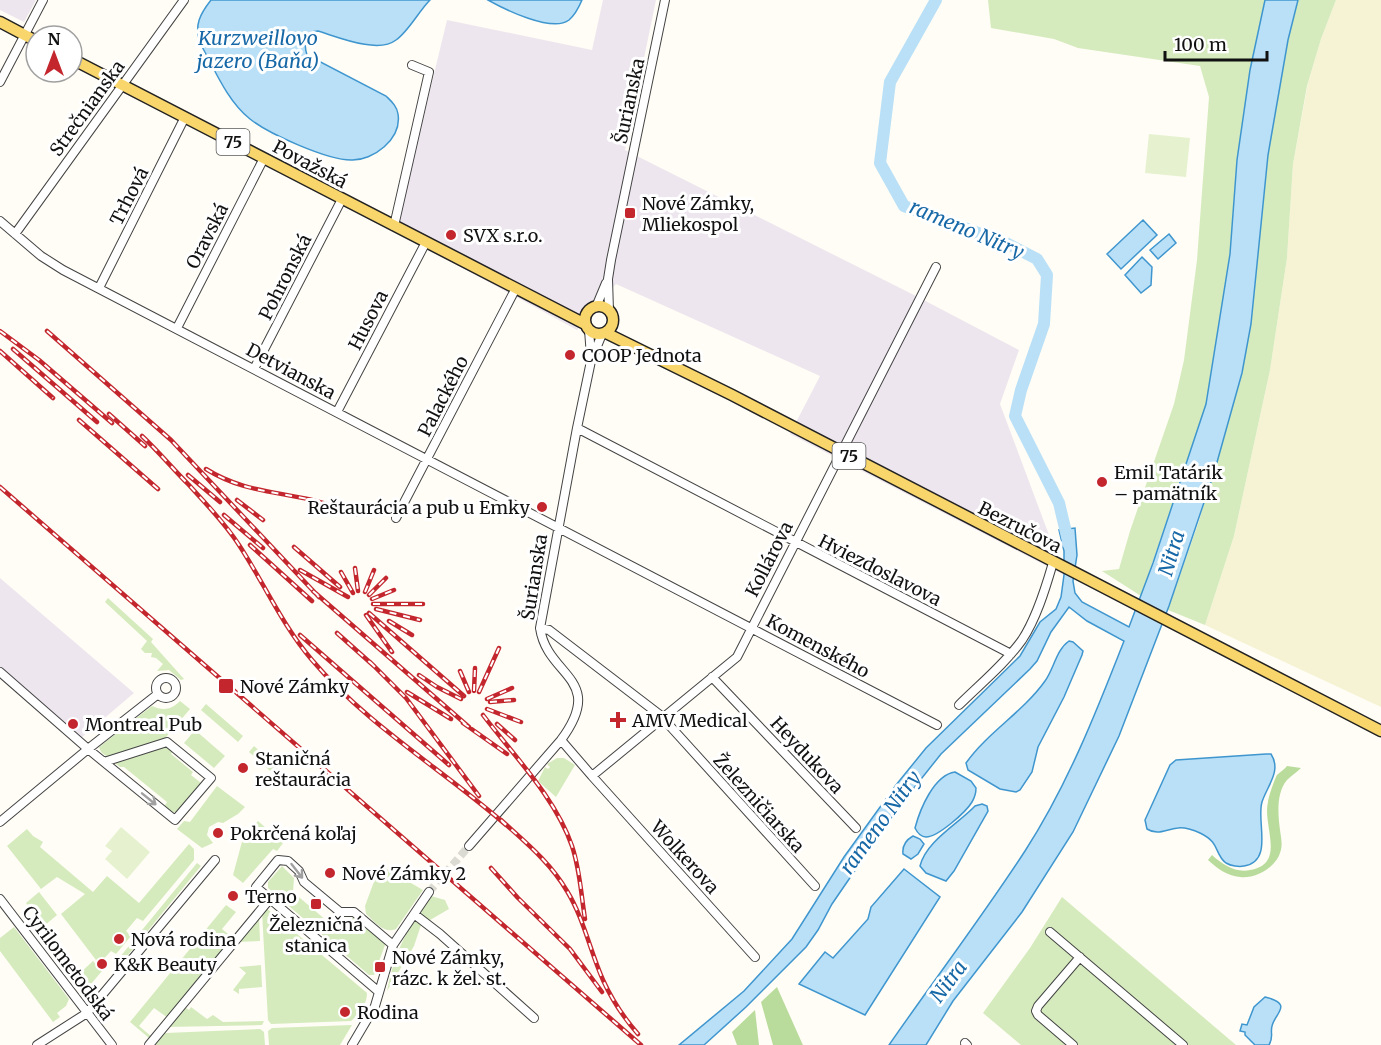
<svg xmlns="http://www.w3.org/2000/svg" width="1381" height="1045" font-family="Merriweather,serif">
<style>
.industrial{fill:#eee6ef}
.farmland{fill:#f6f3d4}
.green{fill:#d5ebbd}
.forest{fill:#b9dc9c}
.pitch{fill:#e6f2cf}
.water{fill:#b9e0f7;stroke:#3f96cf;stroke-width:1.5}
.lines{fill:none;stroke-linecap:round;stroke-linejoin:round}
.river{stroke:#b9e0f7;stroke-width:12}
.minor-tunnel{stroke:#dbdad3;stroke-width:8;stroke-dasharray:8 4;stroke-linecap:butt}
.minor-casing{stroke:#444;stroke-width:10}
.major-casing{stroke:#222;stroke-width:13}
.minor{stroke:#fff;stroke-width:8}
.major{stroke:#f9d66b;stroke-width:10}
.rail-casing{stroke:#c4262e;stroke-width:4.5}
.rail{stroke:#fff;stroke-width:2;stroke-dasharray:7;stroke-linecap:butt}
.oneway{stroke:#a0a0a0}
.poi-dot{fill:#c4262e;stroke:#fff;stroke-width:2}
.labels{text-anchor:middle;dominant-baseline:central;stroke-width:6;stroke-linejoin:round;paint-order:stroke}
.shield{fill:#fff;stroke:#585858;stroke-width:1.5}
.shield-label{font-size:16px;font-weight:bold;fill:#111}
.street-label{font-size:18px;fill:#111;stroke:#fff}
.poi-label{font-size:18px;fill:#111;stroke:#fff;text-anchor:start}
.water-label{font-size:20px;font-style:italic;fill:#1768a6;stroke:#fff}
</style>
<rect width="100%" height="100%" fill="#fffdf5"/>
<path class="industrial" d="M0,0H36L24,22L0,10Z
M603,0H656L625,150L916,296L1019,350L1000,404L1064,575L790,434L820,376L616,284L577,330L402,235L398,223L447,20L592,50Z
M0,578L134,693L81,738L0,668Z"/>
<path class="farmland" d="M1336,0H1381V707L1205,625L1234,536L1270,370L1287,258L1293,164L1308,83L1321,39Z"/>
<path class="green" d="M988,0H1265L1250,70L1237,160L1230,254L1206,404L1141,596L1102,571L1119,569L1130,531L1174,404L1184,360L1197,260L1209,97L1200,66L1078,48L1054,39L991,28Z
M1298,0H1336L1321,39L1307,86L1293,164L1287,258L1270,370L1234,536L1205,625L1168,610L1199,521L1242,373L1251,324L1268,155L1288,40Z
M108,598L153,639L151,642L184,679L181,680L169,670L157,671L163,664L156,658L151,657L152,653H145L141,649L147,641L105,602Z
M180,701L190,709L166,737L174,749L171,754L193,772L191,775L201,783L177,812L170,813L164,807L167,802L124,767H120L101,752L99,747L152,706C163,711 171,710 180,701Z
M206,704L243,736L238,742L201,710Z
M195,730L225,756L214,768L184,743Z
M254,746L281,770L276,776L249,752Z
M557,758H564L575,765L556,797L538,781L545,767L548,769L550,767L547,764Z
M217,786L245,807L238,814L223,823L218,822L209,827L207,835L213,843L202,848L177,829L184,821L190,822Z
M258,821L283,843L277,851L273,849L243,883L233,875L243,838Z
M27,829L33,836L43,842L40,847L93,892L107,876L139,903L189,844L194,849V860L143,921L137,918L126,931L131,936L116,954L111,951L99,964L61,914L85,894L57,877L41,889L7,846Z
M197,863L201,866L119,966L115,963Z
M282,866L294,878L293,892L341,933L354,916L382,938L385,945L374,975H369L268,888V882Z
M379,868H385L423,890L396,929C383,934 375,922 366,914L365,906Z
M39,892L57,915L44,926L26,903Z
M431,896L445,900L449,909L430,920L422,916L421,911Z
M1062,897L1236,1045H1021L983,1013L1030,948Z
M226,905L236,912L222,929L233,938L168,1018L154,1008L139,1026L152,1037L149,1038L130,1022Z
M265,907L367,993C367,1004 360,1014 351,1021L271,1024L268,1020L262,912Z
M259,917L260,941L237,942Z
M416,921L421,925L414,946L387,991C392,966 399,944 413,923Z
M14,927L69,999L66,1006L57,1013L60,1017L53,1022L0,951V938Z
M93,961L102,971L91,984H88L80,973Z
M261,965L262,987L239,989V994L233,990L246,973L239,967Z
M183,1006L189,1010L191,1007L207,1019L213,1015L223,1022L264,1021L262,1025L166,1027Z
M352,1025L340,1045H269L268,1031L272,1028Z
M260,1029L264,1032L265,1045H152L161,1034L166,1033Z"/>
<path class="forest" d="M1287,766L1301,768C1297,772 1291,776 1287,780C1276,793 1278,815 1280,830C1281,838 1283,845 1280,853C1276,867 1255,879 1240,877C1227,876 1217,868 1208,860L1212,855C1223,865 1236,873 1250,870C1287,864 1262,825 1268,802C1268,798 1275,778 1277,775C1280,772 1285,769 1287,766Z
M777,987L802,1043L803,1045H773L761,1002Z
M755,1010L759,1045H737L732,1032Z"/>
<path class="pitch" d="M1149,134L1190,138L1186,177L1145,173Z
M121,827L150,852L127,879L105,859L112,851L105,846Z"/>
<path class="water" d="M211,0H430C419,11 408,32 396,40C378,54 338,37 318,31L311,32C305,40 304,46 307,55L386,96C391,101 397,106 398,114C402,139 373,161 351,160C327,160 269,134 250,119C227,101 214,68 200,43C194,25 200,14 211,0Z
M488,0H582C579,7 575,15 569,20C552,33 504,9 488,0Z
M1265,0H1298L1288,40L1268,155L1251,324L1242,373L1214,473L1169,606L1119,736L1073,832L1022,912L953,1001L926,1045H889C934,980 982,917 1025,851C1067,786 1096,713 1124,641L1087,621L1069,607L1051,632L1037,661L1030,669L941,754L898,808L869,850L832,904L818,930L806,947L746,1007L704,1045H679L744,991L792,939L844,857L896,785L926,748L1020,656L1040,622L1056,609L1061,597L1064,575V551L1059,530L1075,528L1077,555L1073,581L1075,593L1082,602L1129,627L1153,563L1206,404L1230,254L1237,160L1250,70Z
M1143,220L1157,235L1121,269L1107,254Z
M1169,234L1176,243L1158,259L1150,250Z
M1142,257L1152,267L1151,285L1141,293L1125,275Z
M1069,641L1073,642L1083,651L1082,655L1064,697L1038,747L1032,772L1020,790L1016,792L1000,789L968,770L966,763C988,732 1023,712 1045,681C1054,669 1056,650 1069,641Z
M1266,754H1271C1282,771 1267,786 1262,802C1256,821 1274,861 1244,866C1239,867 1231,866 1226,863C1214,854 1221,843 1200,833C1194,830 1184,827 1178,828C1166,829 1158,836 1147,829L1145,820L1170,765L1176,760Z
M955,772L971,781L976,788C976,792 975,797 972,802C966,812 938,837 926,837C920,837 917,832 915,828C920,809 934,775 955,772Z
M982,804L987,806L988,811L954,871L946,881L926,873L920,866C926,841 958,824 975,806Z
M913,836L920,839L924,844L918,854L911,859L903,854C902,846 906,840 913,836Z
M904,869L940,897L865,1015L799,984L825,952L833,958L868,919L871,907Z
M1265,997C1294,1004 1275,1013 1272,1026C1270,1033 1274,1037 1269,1045H1255L1245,1035V1032L1240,1031L1242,1024L1247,1025L1254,1007Z"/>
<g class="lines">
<path class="river" d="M936,0L890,82L880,163L904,206L1008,244L1037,259L1047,275L1044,324L1021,390L1015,416L1059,503L1069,545"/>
<path class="minor-tunnel" d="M429,892L469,846"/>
<g class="minor-casing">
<path id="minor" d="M0,82L43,0
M0,221L41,256L63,270L937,725
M394,226L429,72L412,65
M15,234L184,0
M99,288L185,117
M596,307L606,283
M609,311L608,279L611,260L665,0
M177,328L264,158
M589,330L591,356
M254,369L342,199
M337,412L426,242
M577,428L1011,654
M396,518L516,288
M540,628L549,630L660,715L815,886
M0,672L88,749L175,820L211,778L167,742L104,762
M712,677L856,828
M156 688a10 10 0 1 1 20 0a10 10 0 1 1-20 0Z
M959,705C980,684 1005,664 1022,640C1036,619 1045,590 1052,566
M561,740L592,776L737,657L936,267
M592,776L755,957
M0,822L88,749L158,694
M469,846L561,740C607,678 547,677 540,628L577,428L591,361L602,334
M0,899L112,1045
M414,914L440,934L534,1018
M1050,932L1183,1045
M379,992L256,887L278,860L288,861L299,871L304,882L340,912H354L393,945
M965,1043L967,1045
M37,1045L87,1013L215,860
M149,1045L269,900
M352,1045L375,1006L393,945L429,892
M1073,1045L1038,1015L1036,1011L1038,1006L1080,957"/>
</g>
<g class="major-casing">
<path id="major" d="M0,22L36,41
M72,59L585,324
M585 320a14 14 0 1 1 28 0a14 14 0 1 1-28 0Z
M606,333L732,395L1381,731"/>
</g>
<use href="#minor" class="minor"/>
<use href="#major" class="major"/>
<g class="rail-casing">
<path id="rail" d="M0,331L39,360L112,423
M47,331L171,440L319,597
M13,349L97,422
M0,351L53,398
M109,414L145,446
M79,420L158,489
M142,436C159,452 173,469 189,485C206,504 225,523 239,545C264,583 282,625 312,660C367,725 442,769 506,825
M206,469C241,491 273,491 312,500C328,504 342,509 357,514
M188,475L220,502
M0,487L641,1045
M237,500L263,520
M224,515L263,548
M250,545L312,601
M294,547L340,587
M355,568L358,591
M300,570L348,597
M341,572L353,593
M313,591L469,727
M365,592L374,570
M369,595L386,578
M372,599L394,590
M373,604H423
M376,609L420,620
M369,613L464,696
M366,615L392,652
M389,621L412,635
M337,633L374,666
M300,635L449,765
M370,662L406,698L479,796
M460,671L469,692
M419,675L437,687L461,699
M474,691L475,668
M407,692L451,719
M479,692L499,648
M487,699L512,688
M490,702L514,700
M487,709L521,722
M483,715C514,756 555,797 572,846C580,870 581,894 585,919
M463,723L507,754
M497,724L515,740
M501,820C525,842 550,862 567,891C584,919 590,951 603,980C612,1000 624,1018 638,1034
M491,868L518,898L570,949L602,992"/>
</g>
<use href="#rail" class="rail"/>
</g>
<defs><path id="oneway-shaft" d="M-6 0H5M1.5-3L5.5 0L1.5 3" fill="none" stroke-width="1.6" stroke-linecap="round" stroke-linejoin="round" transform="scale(1.5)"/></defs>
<g class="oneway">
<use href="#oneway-shaft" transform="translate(149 799) rotate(39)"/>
<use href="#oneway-shaft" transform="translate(297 871) rotate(52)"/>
</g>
<g class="poi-dot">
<rect x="624" y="207" width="12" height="12" rx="3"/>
<circle cx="451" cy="235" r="6"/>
<circle cx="570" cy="355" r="6"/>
<circle cx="1102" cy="482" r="6"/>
<circle cx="542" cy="507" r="6"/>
<rect x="218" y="678" width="16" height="16" rx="3"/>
<path d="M615 711h6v6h6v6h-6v6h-6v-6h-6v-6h6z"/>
<circle cx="73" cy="724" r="6"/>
<circle cx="243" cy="768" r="6"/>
<circle cx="218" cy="833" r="6"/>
<circle cx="330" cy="873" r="6"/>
<circle cx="233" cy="896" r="6"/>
<rect x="310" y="898" width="12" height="12" rx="3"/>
<circle cx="119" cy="939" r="6"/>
<circle cx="102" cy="964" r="6"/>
<rect x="374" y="961" width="12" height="12" rx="3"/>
<circle cx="345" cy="1012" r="6"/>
</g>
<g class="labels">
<g class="shield">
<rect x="216.5" y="129" width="33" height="26" rx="4.5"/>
<rect x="832.5" y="443" width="33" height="26" rx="4.5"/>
</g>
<g class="shield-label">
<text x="233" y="142">75</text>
<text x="849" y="456">75</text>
</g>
<g class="street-label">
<text transform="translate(629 101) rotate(-78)">Šurianska</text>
<text transform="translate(87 108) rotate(-54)">Strečnianska</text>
<text transform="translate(310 164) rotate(28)">Považská</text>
<text transform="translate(129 196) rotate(-63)">Trhová</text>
<text transform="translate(207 236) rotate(-63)">Oravská</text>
<text transform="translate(285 277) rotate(-63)">Pohronská</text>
<text transform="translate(368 320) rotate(-63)">Husova</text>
<text transform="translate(291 371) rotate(28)">Detvianska</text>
<text transform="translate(443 396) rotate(-63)">Palackého</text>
<text transform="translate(1020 527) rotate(27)">Bezručova</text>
<text transform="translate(769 559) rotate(-63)">Kollárova</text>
<text transform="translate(880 570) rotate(27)">Hviezdoslavova</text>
<text transform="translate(534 577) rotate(-81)">Šurianska</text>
<text transform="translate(818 646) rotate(28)">Komenského</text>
<text transform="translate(807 755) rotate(47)">Heydukova</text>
<text transform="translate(759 803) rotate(48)">Železničiarska</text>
<text transform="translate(685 857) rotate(48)">Wolkerova</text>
<text transform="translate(68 963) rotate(53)">Cyrilometodská</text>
</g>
<g class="poi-label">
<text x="642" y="203">Nové Zámky,<tspan x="642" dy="21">Mliekospol</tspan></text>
<text x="463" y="235">SVX s.r.o.</text>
<text x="582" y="355">COOP Jednota</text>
<text x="1114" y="472">Emil Tatárik<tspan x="1114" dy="21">– pamätník</tspan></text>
<text x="530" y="507" text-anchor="end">Reštaurácia a pub u Emky</text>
<text x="240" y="686">Nové Zámky</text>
<text x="632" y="720">AMV Medical</text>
<text x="85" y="724">Montreal Pub</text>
<text x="255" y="758">Staničná<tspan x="255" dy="21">reštaurácia</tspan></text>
<text x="230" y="833">Pokrčená koľaj</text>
<text x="342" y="873">Nové Zámky 2</text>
<text x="245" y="896">Terno</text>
<text x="316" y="924" text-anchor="middle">Železničná<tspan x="316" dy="21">stanica</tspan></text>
<text x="131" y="939">Nová rodina</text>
<text x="392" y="957">Nové Zámky,<tspan x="392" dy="21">rázc. k žel. st.</tspan></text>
<text x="114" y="964">K&amp;K Beauty</text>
<text x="357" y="1012">Rodina</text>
</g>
<g class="water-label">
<text x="258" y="37">Kurzweillovo<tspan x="258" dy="23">jazero (Baňa)</tspan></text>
<text transform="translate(967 229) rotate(23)">rameno Nitry</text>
<text transform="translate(1171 553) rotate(-73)">Nitra</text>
<text transform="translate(880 822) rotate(-54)">rameno Nitry</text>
<text transform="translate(948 981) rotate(-53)">Nitra</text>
</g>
</g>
<g transform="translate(54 54)"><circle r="28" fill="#ffffff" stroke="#a0a0a0" stroke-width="1.5"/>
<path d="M0-4.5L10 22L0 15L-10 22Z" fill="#c4262e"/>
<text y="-9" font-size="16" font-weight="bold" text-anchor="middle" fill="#111111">N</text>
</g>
<path d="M1165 51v9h102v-9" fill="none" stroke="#111111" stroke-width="3"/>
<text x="1174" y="51" font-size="18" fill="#111111" stroke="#ffffff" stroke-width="4.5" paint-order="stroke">100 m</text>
</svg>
